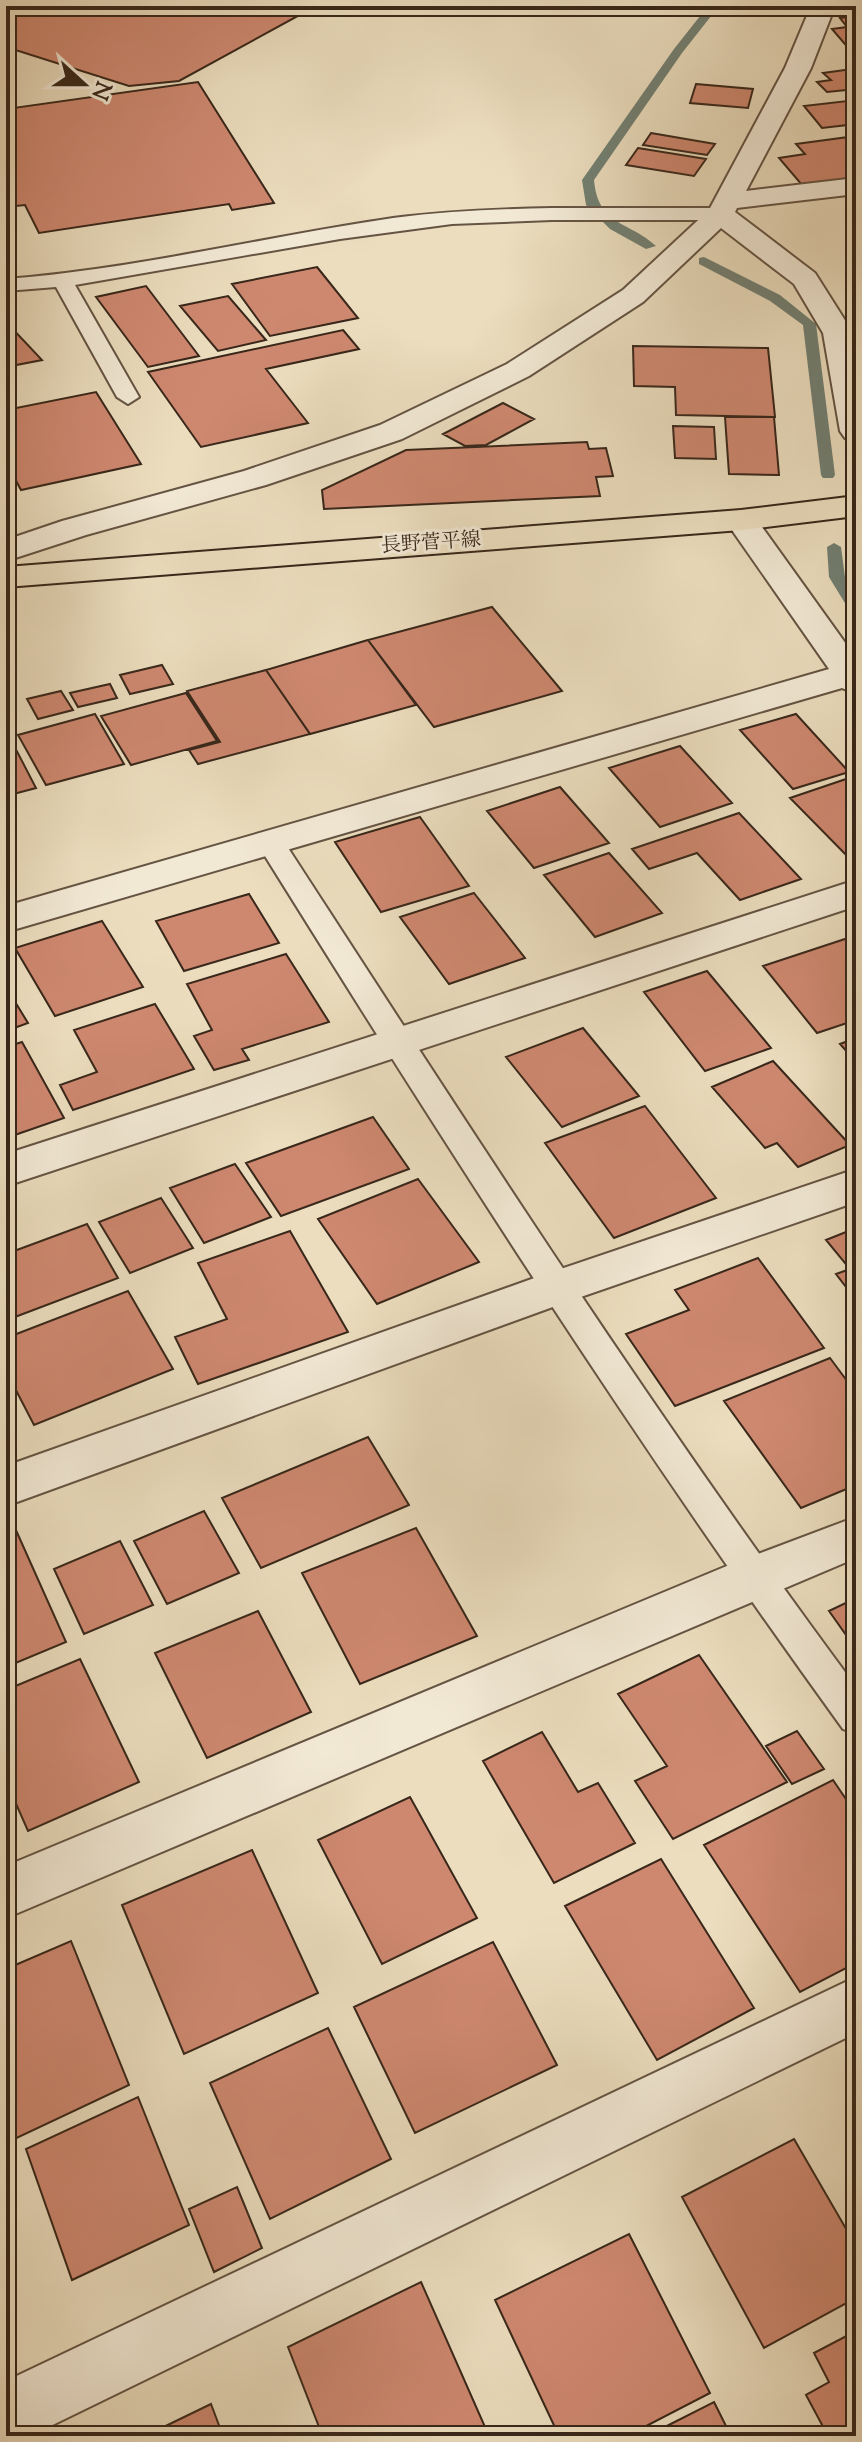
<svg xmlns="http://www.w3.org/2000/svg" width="862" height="2442" font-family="'Sorts Mill Goudy','Noto Serif JP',serif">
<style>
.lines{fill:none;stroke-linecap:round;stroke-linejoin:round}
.stream{fill:#728073;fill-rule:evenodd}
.building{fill:#ce8870;stroke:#38271a;stroke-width:2}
.lane-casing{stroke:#655443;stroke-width:4}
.street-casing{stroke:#655443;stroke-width:4}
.primary-casing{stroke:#38271a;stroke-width:4}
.lane{fill:#f2e9d5;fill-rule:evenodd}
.street{fill:#f2e9d5;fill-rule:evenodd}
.primary{fill:#ebddbe;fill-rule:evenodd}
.labels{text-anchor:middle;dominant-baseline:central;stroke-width:6;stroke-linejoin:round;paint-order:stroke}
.far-street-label{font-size:20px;fill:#38271a;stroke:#f2e9d5}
</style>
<rect width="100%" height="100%" fill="#ebddbe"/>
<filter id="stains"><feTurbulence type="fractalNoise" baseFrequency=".0025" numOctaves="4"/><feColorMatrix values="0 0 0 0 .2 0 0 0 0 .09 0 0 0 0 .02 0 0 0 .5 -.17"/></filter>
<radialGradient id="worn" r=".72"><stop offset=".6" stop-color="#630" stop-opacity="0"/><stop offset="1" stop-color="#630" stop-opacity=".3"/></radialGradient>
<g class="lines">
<path class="stream" d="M708,6H719L682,53L594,180C598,226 629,221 656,246L646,249L610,229L586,205L582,180L674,49Z
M704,257L780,295L816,324L835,475L833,478H823L821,475L803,325L770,301L699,264V258Z
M834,543L841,547L845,577L856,597V615L851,613L829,577L827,547Z"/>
</g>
<path class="building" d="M12,6H316L179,81L129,86L6,47V9Z
M856,16V57L832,29L847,27L840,18Z
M852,69L856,73V89L827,92L817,82L831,80L823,73Z
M198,82L274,203L232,210L229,204L39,233L25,205L6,207V109Z
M696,84L753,89L748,108L690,103Z
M856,100V124L822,128L804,106Z
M651,133L715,144L707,155L643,145Z
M856,136V177L802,185L779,158L805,154L796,144Z
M638,148L706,159L694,176L626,165Z
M317,267L358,318L270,336L232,284Z
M146,286L199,356L148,367L96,297Z
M228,296L266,340L218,351L180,306Z
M9,325L42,360L6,367V326Z
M343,330L359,349L266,369L308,423L201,447L148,372Z
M633,346L768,348L775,417L676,415L675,387L634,386Z
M96,392L141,464L21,490L6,462V410Z
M503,403L534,419L486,445L465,446L443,434Z
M725,417H774L779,475L729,474Z
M673,426L714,427L716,459L675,458Z
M587,442L589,449L606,448L613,476L596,477L600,496L324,509L322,490L406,450Z
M492,607L562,691L434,727L368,640Z
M368,640L416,705L310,734L266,670Z
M162,665L173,684L130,694L120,675Z
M266,670L310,734L198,764L189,750L220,742L187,691Z
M110,684L117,698L78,707L70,693Z
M61,691L73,710L38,719L27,699Z
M186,693L217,741L131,765L101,716Z
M95,714L124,764L46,785L18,735Z
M796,714L849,772L793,789L740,730Z
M10,738L36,788L6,796V739Z
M680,746L732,803L660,827L609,768Z
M855,776L856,777V865L790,798Z
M560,787L609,843L534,868L487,811Z
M739,813L801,879L740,900L697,853L649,869L632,849Z
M420,817L469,886L381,912L335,842Z
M609,853L662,913L595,937L544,875Z
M474,893L525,958L449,984L400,917Z
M249,894L279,943L184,971L156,921Z
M102,921L143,987L55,1016L15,948Z
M848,938L856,948V1020L817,1033L763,966Z
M286,954L329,1022L242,1049L249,1060L214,1070L194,1036L212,1030L187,984Z
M707,971L771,1048L705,1071L644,992Z
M6,987L28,1023L6,1031Z
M155,1004L194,1069L73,1110L60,1085L97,1072L74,1030Z
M583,1028L639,1096L562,1127L506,1057Z
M856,1038V1062L840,1044Z
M22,1042L64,1118L6,1138V1047Z
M773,1061L850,1145L798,1167L777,1143L765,1148L712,1087Z
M645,1106L716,1198L614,1238L545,1143Z
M373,1117L409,1169L281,1216L246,1163Z
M235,1164L271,1217L204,1243L170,1188Z
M418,1179L479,1262L377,1304L318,1219Z
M161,1198L193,1248L130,1273L99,1222Z
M87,1224L118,1278L7,1320L6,1254Z
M856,1228V1300L836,1274L850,1269L826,1240Z
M290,1231L348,1332L198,1384L175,1337L227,1319L198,1263Z
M758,1258L824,1348L675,1406L626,1334L689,1310L675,1290Z
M128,1291L173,1369L34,1425L6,1371V1338Z
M830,1358L856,1393V1485L801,1508L724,1401Z
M368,1437L409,1505L261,1568L222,1498Z
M204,1511L239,1573L167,1604L134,1541Z
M15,1528L66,1642L6,1667V1531Z
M416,1528L477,1636L360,1684L302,1573Z
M120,1541L153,1605L84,1634L54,1569Z
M856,1598V1649L829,1611Z
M258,1611L311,1712L207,1758L155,1653Z
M699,1655L787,1782L673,1839L635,1781L667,1766L618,1694Z
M80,1659L139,1782L28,1831L6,1781V1690Z
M797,1731L824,1769L792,1784L766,1746Z
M542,1732L578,1792L598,1783L635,1843L554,1883L483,1761Z
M833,1780L856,1814V1963L800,1992L704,1845Z
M410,1797L477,1918L382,1964L318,1840Z
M252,1850L318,1993L184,2054L122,1905Z
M661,1859L754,2008L657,2060L565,1906Z
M71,1941L129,2085L6,2143V1969Z
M493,1942L557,2065L415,2133L354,2007Z
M328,2028L391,2159L270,2219L210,2083Z
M138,2097L189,2225L72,2280L26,2149Z
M794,2139L856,2246V2298L764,2348L682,2197Z
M237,2187L262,2248L214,2272L189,2209Z
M629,2234L710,2393L627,2436H559L495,2300Z
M421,2282L489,2436H300L319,2427L288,2347Z
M856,2331V2436H828L806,2395L829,2382L814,2353Z
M714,2402L731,2436H647Z
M211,2404L223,2436H145Z"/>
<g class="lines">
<g class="lane-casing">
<path id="lane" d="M552,208H720L730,214L720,220H552L452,224L340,239L75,285L139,397L128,404L117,397L56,287L6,291V279C137,269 263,237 393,218C446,211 499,209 552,208Z
M269,831L279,834C466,1122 651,1411 856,1687V1734L843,1729C634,1441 443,1142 255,840L259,834Z"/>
</g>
<g class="street-casing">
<path id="street" d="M811,6H835L811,68L746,191L856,178V194L737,208L735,212L815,273L853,333L856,350V440L845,438L840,431L823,333L794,284L721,228L643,302L529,376L402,439L266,485L86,535L6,561V540L62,521L244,471L380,425L507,364L623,290L709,210L785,68Z
M741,510L752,513L856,658V694L842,688L6,932V906L829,669L725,520L730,513Z
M856,880V906L6,1186V1154Z
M856,1169V1202L572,1300L6,1506V1466L540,1276Z
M856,1517V1558L6,1918V1866L734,1563Z
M856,1977V2033L30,2436H6V2381Z"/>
</g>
<g class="primary-casing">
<path id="primary" d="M856,496V516L741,530L6,587V567L741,510Z"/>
</g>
<use href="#lane" class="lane"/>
<use href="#street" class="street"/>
<use href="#primary" class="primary"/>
</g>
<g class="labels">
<g class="far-street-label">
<text transform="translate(431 544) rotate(-4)">長野菅平線</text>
</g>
</g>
<rect width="862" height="2442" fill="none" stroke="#ebddbe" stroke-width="32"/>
<rect x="8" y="8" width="846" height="2426" fill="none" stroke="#38271a" stroke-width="4"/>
<rect x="16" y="16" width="830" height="2410" fill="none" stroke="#38271a" stroke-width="2"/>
<g transform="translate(84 84) rotate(111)" stroke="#f2e9d5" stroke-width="6" paint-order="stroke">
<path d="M0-6L14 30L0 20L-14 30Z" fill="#38271a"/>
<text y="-12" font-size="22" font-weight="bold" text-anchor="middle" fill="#38271a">N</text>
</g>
<rect width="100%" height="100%" filter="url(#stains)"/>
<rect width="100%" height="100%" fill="url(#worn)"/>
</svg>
